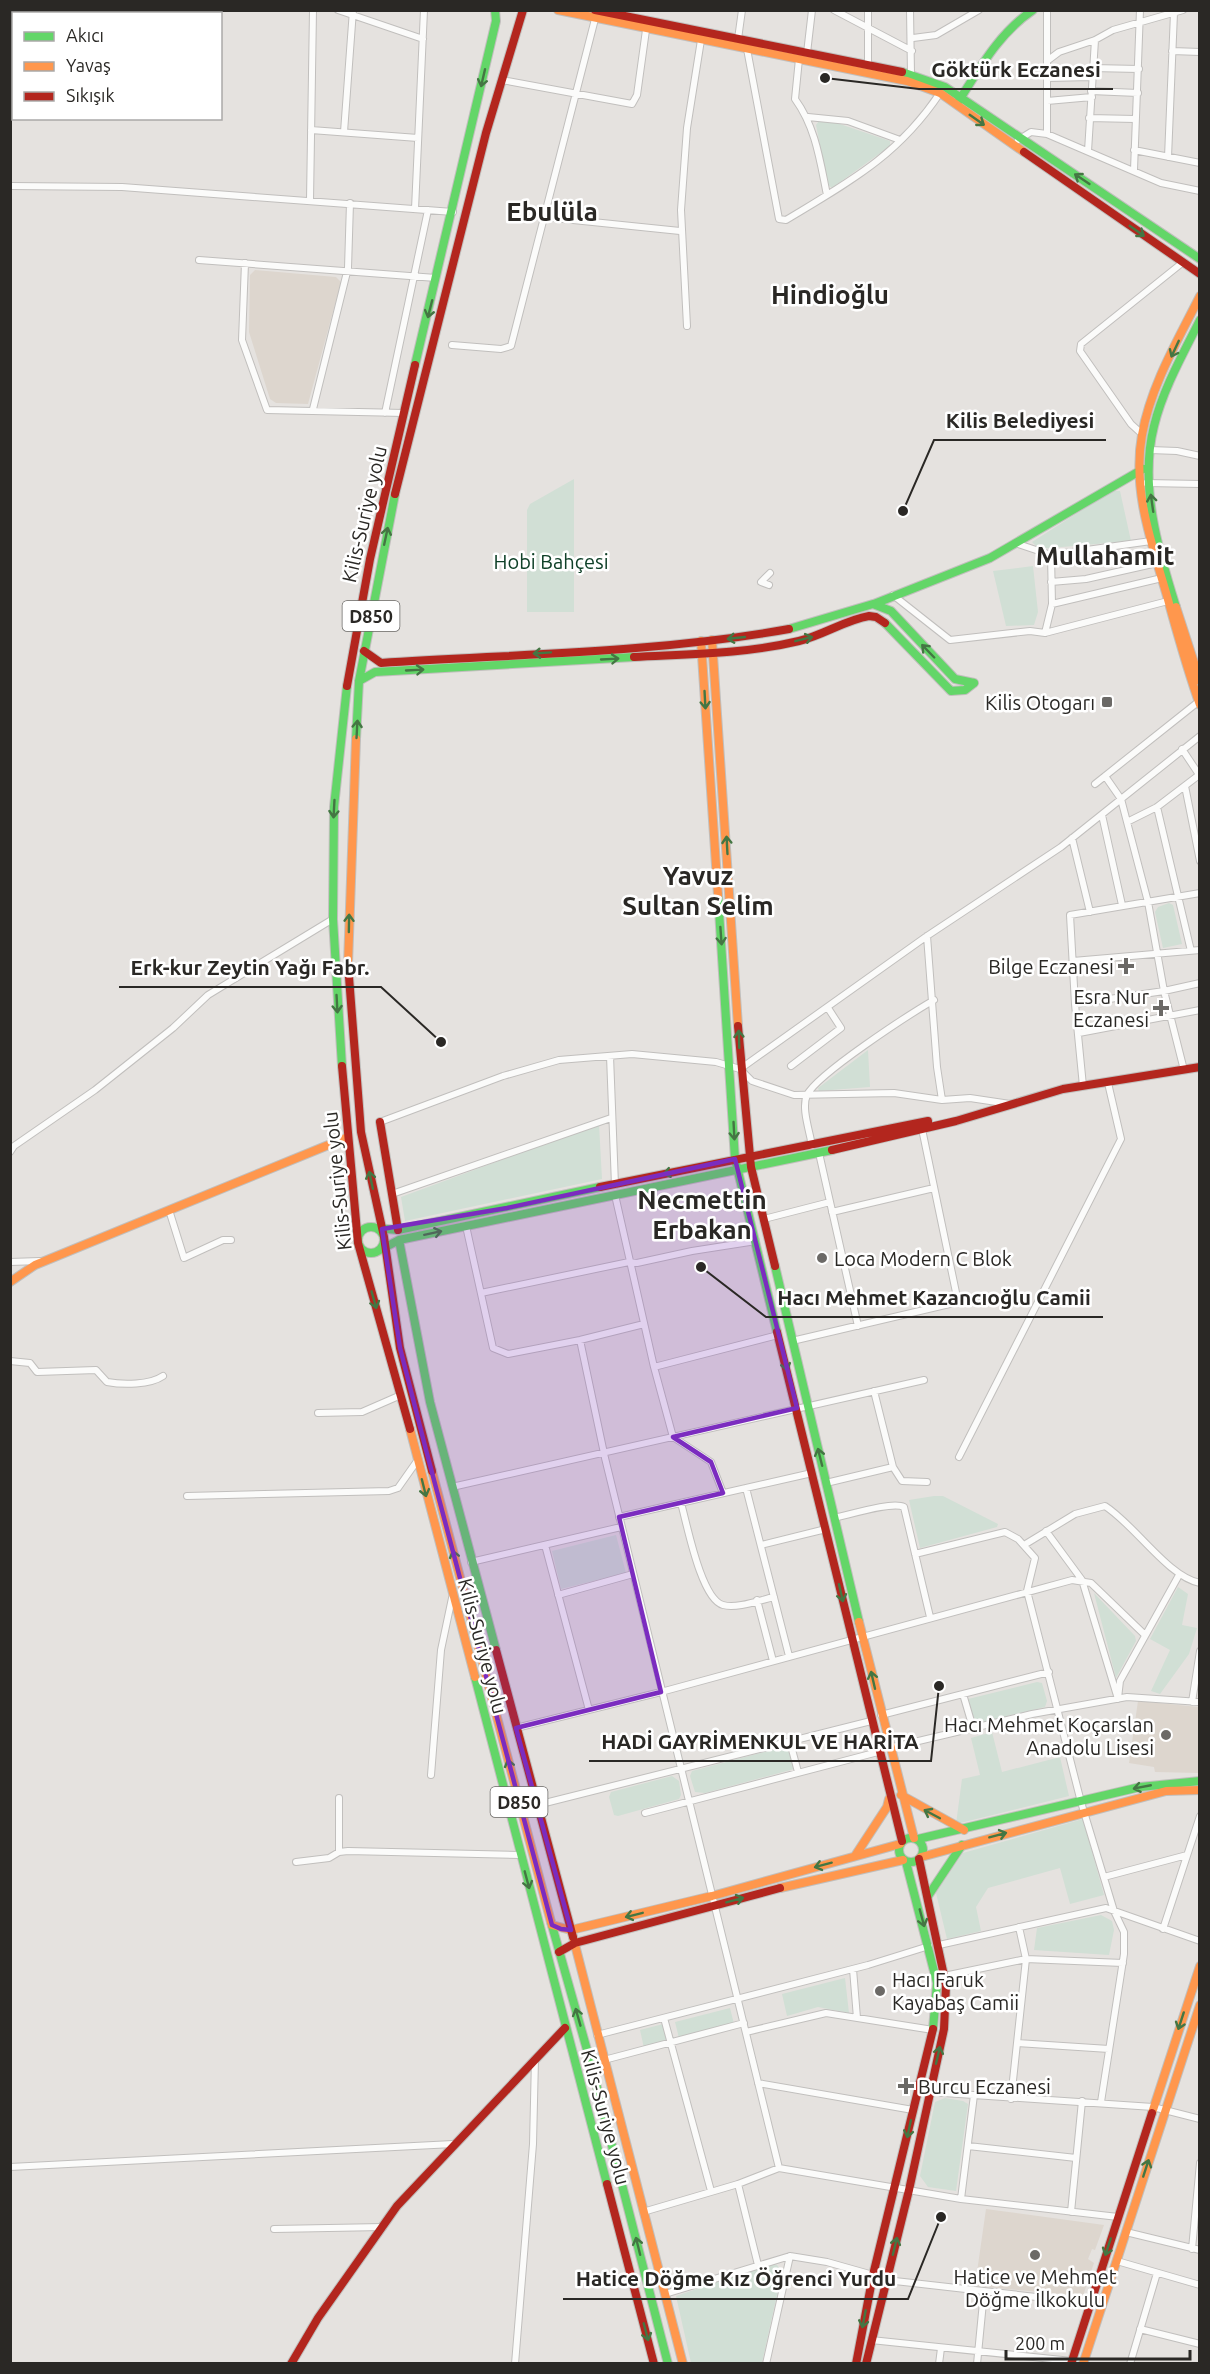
<svg xmlns="http://www.w3.org/2000/svg" width="1210" height="2374" font-family="Ubuntu,sans-serif">
<style>
.built{fill:#ddd6ce}
.green{fill:#d1dfd5}
.lines{fill:none;stroke-linecap:round;stroke-linejoin:round}
.street-casing{stroke:#c1bfbd;stroke-width:8}
.fast-casing{stroke:#c1bfbd;stroke-width:10}
.slow-casing{stroke:#c1bfbd;stroke-width:10}
.jam-casing{stroke:#c1bfbd;stroke-width:10}
.street{stroke:#fbfbfa;stroke-width:6}
.fast{stroke:#63d668;stroke-width:8}
.slow{stroke:#ff974d;stroke-width:8}
.jam{stroke:#b3261e;stroke-width:8}
.oneway{stroke:#447643}
.marked{fill:#7b2cbf;fill-opacity:0.2;stroke:#7b2cbf;stroke-width:4.5;stroke-linejoin:round}
.poi-dot{fill:#6b6966;stroke:#fff;stroke-width:2}
.labels{text-anchor:middle;dominant-baseline:central;stroke-width:5;stroke-linejoin:round;paint-order:stroke}
.shield{fill:#fff;stroke:#6a6866;stroke-width:1.5}
.shield-label{font-size:18px;font-weight:bold;fill:#2a2825}
.street-label{font-size:20px;fill:#2a2825;stroke:#fff}
.park-label{font-size:20px;fill:#0f4028;stroke:#fff}
.poi-label{font-size:20px;fill:#2a2825;stroke:#fff;text-anchor:end}
.district-label{font-size:26px;font-weight:bold;fill:#2a2825;stroke:#fff}
.leader{fill:none;stroke:#2a2825;stroke-width:2}
.callout-dot{fill:#2a2825;stroke:#fff;stroke-width:2}
.callout-label{font-size:21px;text-anchor:middle;font-weight:bold;fill:#2a2825;stroke:#fff;stroke-width:5;stroke-linejoin:round;paint-order:stroke}
</style>
<rect width="100%" height="100%" fill="#e5e2df"/>
<path class="built" d="M255,270L336,277L341,282L308,404L276,403L270,399L249,332L250,275Z
M1138,1701L1199,1707V1773L1155,1772L1154,1767L1129,1763Z
M986,2209L1104,2225L1095,2250L1092,2249L1088,2259L1094,2263L1083,2296L975,2286Z"/>
<path class="green" d="M819,121L837,123L890,141V146L832,188L828,185L816,125Z
M574,479V612H527V510L530,504Z
M1112,491H1120L1131,541L1039,549L1032,542Z
M1033,566L1038,612L1034,625L1006,626L993,571Z
M1169,903L1173,905L1182,944L1163,948L1155,912L1158,907Z
M868,1050L870,1087L819,1091L818,1088Z
M599,1124L602,1179L405,1221L401,1197Z
M934,1496H943L998,1524L997,1527L920,1548L909,1500Z
M616,1535L626,1573L561,1589L552,1551Z
M1178,1587L1188,1594L1182,1625L1197,1628L1189,1654L1160,1694L1151,1691L1170,1650L1150,1639Z
M1094,1593L1135,1636L1136,1641L1116,1678Z
M1037,1682L1042,1683L1047,1701L1045,1707L975,1724L968,1699Z
M992,1732L1002,1772L1060,1757L1069,1796L956,1824L962,1779L980,1775L971,1738Z
M787,1746L794,1769L705,1793L695,1792L690,1776L692,1771Z
M672,1776L679,1781L681,1795L679,1799L618,1816L614,1815L609,1797L611,1792Z
M1083,1819L1104,1895L1070,1904L1060,1868L988,1888L976,1907L981,1931L947,1939L936,1893L963,1853Z
M1101,1915L1112,1921L1114,1930L1109,1955L1034,1950L1037,1928Z
M845,1978L849,2013L818,2007L787,2016L782,1994Z
M730,2008L734,2024L679,2038L675,2022Z
M663,2024L667,2042L644,2048L640,2030Z
M945,2098L963,2101L968,2104L956,2191L928,2187L920,2176L935,2102Z
M770,2264L777,2265L782,2272L762,2363H691L676,2296Z"/>
<g class="lines">
<g class="street-casing">
<path id="street" d="M338,10L423,39
M834,10L912,51
M910,10L911,74
M1047,10V134
M913,38L936,35L979,10
M738,39L742,10
M747,49L779,219L786,220C849,182 898,156 940,93
M1172,51L1200,52
M807,53L812,10
M799,59L795,99C816,128 820,161 827,195
M1047,61L1059,52L1095,40L1113,30L1183,10
M868,65V10
M1092,68L1139,69
M1047,78L1091,77
M502,80L632,104L637,95L646,30
M1091,91L1138,93
M1047,101L1092,97
M808,117L848,121L900,140
M1089,118L1135,119
M311,130L418,138
M344,132L353,10
M1018,140L1031,132L1047,134L1161,183L1200,191
M1134,150L1200,163
M1088,151L1095,40
M1168,157L1174,13
M1134,170L1140,10
M10,186L122,187L453,212
M310,200L313,10
M415,209L424,10
M544,217L680,231
M199,260L436,278
M245,263L242,340L267,410L404,413
M687,326L681,210L687,128L701,40
M452,345L501,349L511,346L595,19
M313,409L348,268L350,203
M385,413L428,210
M1142,434L1131,424L1080,351L1081,344L1182,263
M1150,450L1177,451L1200,456
M1146,483L1200,484
M1018,544L1051,555L1151,541
M1051,582L1086,579L1157,563
M769,585L761,582L770,573
M893,595L950,640L1030,631L1045,633L1168,601
M1052,604L1162,578
M1045,633L1052,604L1051,555
M1182,749L1200,776
M1105,776L1121,799L1127,822L1148,902L1164,991L1184,1070
M1095,784L1198,702
M1185,786L1200,861
M1157,807L1191,951
M1102,815L1122,905
M1127,822L1157,807L1199,775
M1072,838L1090,912
M927,936L937,1067L942,1100
M1073,961L1200,950
M1075,1004L1164,991L1200,983
M1079,1033L1200,1010
M610,1056L615,1185
M791,1066L841,1028L828,1008
M740,1069L927,936L1061,847L1200,736
M1083,1086L1075,1004L1070,915L1200,893
M380,1122L503,1076L559,1060L632,1054L716,1062L740,1069L752,1081L794,1095L894,1093L942,1100L970,1098L1010,1104
M812,1146C810,1132 801,1108 807,1095C817,1074 910,1014 934,1000
M10,1152L14,1146L95,1090L173,1028L208,995L333,919
M819,1153L858,1326
M392,1194L611,1118
M615,1195L654,1367L673,1437L711,1462L723,1493
M169,1210L184,1258L223,1240H231
M832,1212L934,1188
M764,1219L830,1202
M466,1226L493,1348L508,1354L580,1340L644,1324
M10,1262L40,1261
M481,1293L629,1262L637,1263L692,1251L756,1241
M580,1340L605,1458L779,2168
M792,1341L958,1302L922,1129
M10,1361L30,1363L37,1372L96,1370L107,1382C123,1385 150,1385 163,1376
M654,1367L778,1335
M874,1391L893,1467L902,1481L927,1482
M318,1413L362,1412L401,1395
M959,1457L1121,1139L1108,1083
M826,1483L893,1467
M452,1487L924,1380
M746,1488L789,1656
M187,1496L389,1491L398,1488L417,1461
M681,1503C687,1524 701,1599 723,1605C737,1609 760,1600 774,1597
M619,1517L812,1473
M834,1518C849,1515 892,1501 904,1507L930,1617
M1046,1531L1082,1580L1118,1699
M545,1545L589,1710
M761,1545L826,1529
M1024,1545L1075,1514L1105,1506C1135,1525 1168,1577 1200,1583
M915,1554L1005,1532L1018,1539L1035,1558L1027,1591L1081,1802L1114,1911L1124,1932V1954L1101,2102
M471,1562L621,1527
M558,1595L633,1574
M757,1600L773,1661
M963,1694L973,1728
M1118,1698L1120,1681L1179,1575
M1192,1702L1200,1651
M881,1715L1049,1672
M516,1728L661,1692L1072,1580L1091,1583L1145,1635
M790,1742L798,1772
M889,1748L1032,1714L1127,1697L1200,1702
M431,1775L441,1650L452,1598
M537,1805L871,1721
M645,1813L878,1752
M339,1852V1798
M296,1862L329,1858L339,1852L348,1851L520,1855
M1104,1877L1187,1855
M1163,1929L1200,1816
M939,1945L1106,1908L1200,1941
M853,1969L857,2018
M944,1976L1026,1959L1123,1963
M664,2018L711,2191
M746,2032L826,2013L933,2030
M597,2035L868,1965L929,1946
M1017,2043L1109,2049
M604,2060L744,2023
M758,2083L913,2110
M929,2092L1153,2107L1200,2119
M1011,2099L1026,1959L1019,1927
M968,2146L1076,2158
M10,2167L453,2144
M738,2184L758,2265
M961,2199L974,2095
M643,2212L738,2184L779,2168L961,2199L1118,2217
M1071,2212L1082,2101
M274,2229L383,2227
M1126,2232L1200,2250
M1192,2249L1200,2163
M1117,2261L1200,2285
M886,2280L1090,2303
M665,2294L790,2256L827,2262L873,2275
M1140,2329L1200,2344
M871,2340L1072,2361
M515,2364L533,2144L535,2059
M766,2364L790,2256
M939,2364L941,2348
M977,2364L984,2292
M1130,2364L1157,2273"/>
</g>
<g class="fast-casing">
<path id="fast" d="M902,72L945,87L1200,259
M958,102C980,68 999,33 1033,10
M415,365L496,21L495,10
M874,604L990,558L1143,469
M1176,607C1158,550 1139,485 1154,426C1163,389 1183,354 1200,320
M885,623L951,691L965,690L974,683
M789,629L873,604L891,611L955,679L974,683
M359,681L375,672L634,657
M356,739L359,681L395,494
M718,895L735,1159L777,1332
M342,1066L333,919L334,807L347,686
M358 1240a13 13 0 1 1 26 0a13 13 0 1 1-26 0Z
M376,1228L398,1230L600,1187
M399,1240L430,1402L496,1650
M378,1251L399,1240L832,1150
M775,1266L859,1622
M475,1677L607,2184
M899 1850a12 12 0 1 1 24 0a12 12 0 1 1-24 0Z
M918,1839L1140,1787L1200,1781
M906,1862L937,1983L933,2029
M928,1896L962,1845
M551,1922L591,2064L668,2364"/>
</g>
<g class="slow-casing">
<path id="slow" d="M558,10L907,81L940,93L1024,152
M1200,296C1178,340 1151,385 1142,435C1132,490 1152,544 1167,596C1177,632 1187,669 1200,705
M1176,607L1200,681
M712,640L738,1026
M701,641L718,895
M348,964L356,739
M10,1282L35,1265L348,1137
M410,1429L475,1677
M432,1471L551,1922
M859,1622L914,1838
M901,1795L964,1830
M855,1856L887,1807L889,1799
M921,1857L1166,1791L1200,1790
M780,1888L903,1860
M552,1925L571,1930L712,1896L900,1844
M573,1937L683,2364
M1152,2113L1200,1966
M1083,2364L1200,2005"/>
</g>
<g class="jam-casing">
<path id="jam" d="M595,10L902,72
M1024,152L1200,274
M395,494L486,133L523,10
M364,651L381,663C517,654 655,653 789,629
M634,657C689,654 745,654 799,641C824,635 845,620 869,616L876,617L885,623
M347,686L370,559L415,365
M348,964L361,1132L384,1237L400,1348L432,1471
M738,1026L751,1167L775,1266
M342,1066L358,1243L410,1429
M380,1122L398,1230
M832,1150L956,1121L1063,1089L1200,1067
M600,1187L928,1121
M777,1332L902,1841
M496,1650L573,1937
M559,1952L575,1943L780,1888
M607,2184L654,2364
M291,2364L318,2318L397,2206L565,2028
M856,2364L873,2275L933,2029
M866,2364L909,2190L944,2029L946,1985L919,1859
M1071,2364L1152,2113"/>
</g>
<use href="#street" class="street"/>
<use href="#fast" class="fast"/>
<use href="#slow" class="slow"/>
<use href="#jam" class="jam"/>
</g>
<defs><path id="oneway-shaft" d="M-6 0H5M1.5-3L5.5 0L1.5 3" fill="none" stroke-width="1.6" stroke-linecap="round" stroke-linejoin="round" transform="scale(1.5)"/></defs>
<g class="oneway">
<use href="#oneway-shaft" transform="translate(483 78) rotate(103)"/>
<use href="#oneway-shaft" transform="translate(977 120) rotate(35)"/>
<use href="#oneway-shaft" transform="translate(1082 179) rotate(-146)"/>
<use href="#oneway-shaft" transform="translate(1137 231) rotate(35)"/>
<use href="#oneway-shaft" transform="translate(430 309) rotate(104)"/>
<use href="#oneway-shaft" transform="translate(1175 349) rotate(115)"/>
<use href="#oneway-shaft" transform="translate(1152 503) rotate(-98)"/>
<use href="#oneway-shaft" transform="translate(386 536) rotate(-78)"/>
<use href="#oneway-shaft" transform="translate(736 638) rotate(174)"/>
<use href="#oneway-shaft" transform="translate(804 639) rotate(-14)"/>
<use href="#oneway-shaft" transform="translate(928 651) rotate(-134)"/>
<use href="#oneway-shaft" transform="translate(542 653) rotate(176)"/>
<use href="#oneway-shaft" transform="translate(610 659) rotate(-3)"/>
<use href="#oneway-shaft" transform="translate(415 670) rotate(-3)"/>
<use href="#oneway-shaft" transform="translate(705 700) rotate(87)"/>
<use href="#oneway-shaft" transform="translate(357 729) rotate(-87)"/>
<use href="#oneway-shaft" transform="translate(334 809) rotate(93)"/>
<use href="#oneway-shaft" transform="translate(727 845) rotate(-93)"/>
<use href="#oneway-shaft" transform="translate(349 923) rotate(-89)"/>
<use href="#oneway-shaft" transform="translate(721 936) rotate(86)"/>
<use href="#oneway-shaft" transform="translate(337 1004) rotate(87)"/>
<use href="#oneway-shaft" transform="translate(739 1039) rotate(-92)"/>
<use href="#oneway-shaft" transform="translate(734 1131) rotate(87)"/>
<use href="#oneway-shaft" transform="translate(672 1172) rotate(168)"/>
<use href="#oneway-shaft" transform="translate(371 1180) rotate(-102)"/>
<use href="#oneway-shaft" transform="translate(433 1233) rotate(-12)"/>
<use href="#oneway-shaft" transform="translate(374 1300) rotate(74)"/>
<use href="#oneway-shaft" transform="translate(785 1362) rotate(76)"/>
<use href="#oneway-shaft" transform="translate(820 1457) rotate(-104)"/>
<use href="#oneway-shaft" transform="translate(424 1488) rotate(76)"/>
<use href="#oneway-shaft" transform="translate(455 1559) rotate(-105)"/>
<use href="#oneway-shaft" transform="translate(841 1593) rotate(77)"/>
<use href="#oneway-shaft" transform="translate(873 1680) rotate(-103)"/>
<use href="#oneway-shaft" transform="translate(510 1768) rotate(-105)"/>
<use href="#oneway-shaft" transform="translate(1142 1787) rotate(169)"/>
<use href="#oneway-shaft" transform="translate(932 1814) rotate(-152)"/>
<use href="#oneway-shaft" transform="translate(998 1835) rotate(-15)"/>
<use href="#oneway-shaft" transform="translate(823 1865) rotate(165)"/>
<use href="#oneway-shaft" transform="translate(527 1880) rotate(75)"/>
<use href="#oneway-shaft" transform="translate(735 1900) rotate(-15)"/>
<use href="#oneway-shaft" transform="translate(634 1915) rotate(166)"/>
<use href="#oneway-shaft" transform="translate(922 1918) rotate(75)"/>
<use href="#oneway-shaft" transform="translate(578 2017) rotate(-106)"/>
<use href="#oneway-shaft" transform="translate(1181 2021) rotate(108)"/>
<use href="#oneway-shaft" transform="translate(938 2055) rotate(-77)"/>
<use href="#oneway-shaft" transform="translate(909 2129) rotate(102)"/>
<use href="#oneway-shaft" transform="translate(1146 2168) rotate(-72)"/>
<use href="#oneway-shaft" transform="translate(638 2246) rotate(-104)"/>
<use href="#oneway-shaft" transform="translate(895 2246) rotate(-76)"/>
<use href="#oneway-shaft" transform="translate(1108 2247) rotate(108)"/>
<use href="#oneway-shaft" transform="translate(864 2319) rotate(101)"/>
<use href="#oneway-shaft" transform="translate(646 2332) rotate(75)"/>
</g>
<path class="marked" d="M735,1159L797,1408L673,1437L711,1462L723,1493L619,1517L661,1692L516,1728L571,1930L561,1929L552,1925L426,1450L400,1348L382,1229L507,1208Z"/>
<g class="poi-dot">
<rect x="1101" y="696" width="12" height="12" rx="3"/>
<path d="M1123 957h6v6h6v6h-6v6h-6v-6h-6v-6h6z"/>
<path d="M1158 999h6v6h6v6h-6v6h-6v-6h-6v-6h6z"/>
<circle cx="822" cy="1258" r="6"/>
<circle cx="1166" cy="1735" r="6"/>
<circle cx="880" cy="1991" r="6"/>
<path d="M903 2077h6v6h6v6h-6v6h-6v-6h-6v-6h6z"/>
<circle cx="1035" cy="2255" r="6"/>
</g>
<g class="labels">
<g class="shield">
<rect x="342.5" y="601" width="57" height="30" rx="4.5"/>
<rect x="490.5" y="1787" width="57" height="30" rx="4.5"/>
</g>
<g class="shield-label">
<text x="371" y="616">D850</text>
<text x="519" y="1802">D850</text>
</g>
<g class="street-label">
<text transform="translate(364 514) rotate(-77)">Kilis-Suriye yolu</text>
<text transform="translate(337 1181) rotate(-96)">Kilis-Suriye yolu</text>
<text transform="translate(483 1646) rotate(75)">Kilis-Suriye yolu</text>
<text transform="translate(606 2117) rotate(75)">Kilis-Suriye yolu</text>
</g>
<g class="park-label">
<text x="551" y="561">Hobi Bahçesi</text>
</g>
<g class="poi-label">
<text x="1095" y="702">Kilis Otogarı</text>
<text x="1114" y="966">Bilge Eczanesi</text>
<text x="1149" y="996">Esra Nur<tspan x="1149" dy="23">Eczanesi</tspan></text>
<text x="834" y="1258" text-anchor="start">Loca Modern C Blok</text>
<text x="1154" y="1724">Hacı Mehmet Koçarslan<tspan x="1154" dy="23">Anadolu Lisesi</tspan></text>
<text x="892" y="1979" text-anchor="start">Hacı Faruk<tspan x="892" dy="23">Kayabaş Camii</tspan></text>
<text x="918" y="2086" text-anchor="start">Burcu Eczanesi</text>
<text x="1035" y="2276" text-anchor="middle">Hatice ve Mehmet<tspan x="1035" dy="23">Döğme İlkokulu</tspan></text>
</g>
<g class="district-label">
<text x="552" y="211">Ebulüla</text>
<text x="830" y="294">Hindioğlu</text>
<text x="1105" y="555">Mullahamit</text>
<text x="698" y="875">Yavuz<tspan x="698" dy="30">Sultan Selim</tspan></text>
<text x="702" y="1199">Necmettin<tspan x="702" dy="30">Erbakan</tspan></text>
</g>
</g>
<path class="leader" d="M825 78L919 89H1113M903 511L934 440H1106M441 1042L381 987H119M701 1267L766 1317H1103M939 1686L931 1761H589M941 2217L908 2299H563"/>
<g class="callout-dot">
<circle cx="825" cy="78" r="6"/>
<circle cx="903" cy="511" r="6"/>
<circle cx="441" cy="1042" r="6"/>
<circle cx="701" cy="1267" r="6"/>
<circle cx="939" cy="1686" r="6"/>
<circle cx="941" cy="2217" r="6"/>
</g>
<g class="callout-label">
<text x="1016" y="77">Göktürk Eczanesi</text>
<text x="1020" y="428">Kilis Belediyesi</text>
<text x="250" y="975">Erk-kur Zeytin Yağı Fabr.</text>
<text x="934" y="1305">Hacı Mehmet Kazancıoğlu Camii</text>
<text x="760" y="1749">HADİ GAYRİMENKUL VE HARİTA</text>
<text x="736" y="2286">Hatice Döğme Kız Öğrenci Yurdu</text>
</g>
<rect width="1210" height="2374" fill="none" stroke="#2a2825" stroke-width="24"/>
<rect x="12" y="12" width="210" height="108" fill="#ffffff" stroke="#aaa9a8" stroke-width="1.5"/>
<rect x="24" y="32" width="30" height="9" fill="#63d668" stroke="#aaa9a8" stroke-width="1.5"/>
<text x="66" y="42" font-size="18" fill="#2a2825">Akıcı</text>
<rect x="24" y="62" width="30" height="9" fill="#ff974d" stroke="#aaa9a8" stroke-width="1.5"/>
<text x="66" y="72" font-size="18" fill="#2a2825">Yavaş</text>
<rect x="24" y="92" width="30" height="9" fill="#b3261e" stroke="#aaa9a8" stroke-width="1.5"/>
<text x="66" y="102" font-size="18" fill="#2a2825">Sıkışık</text>
<path d="M1006 2350v9h184v-9" fill="none" stroke="#2a2825" stroke-width="3"/>
<text x="1015" y="2350" font-size="18" fill="#2a2825" stroke="#ffffff" stroke-width="4.5" paint-order="stroke">200 m</text>
</svg>
